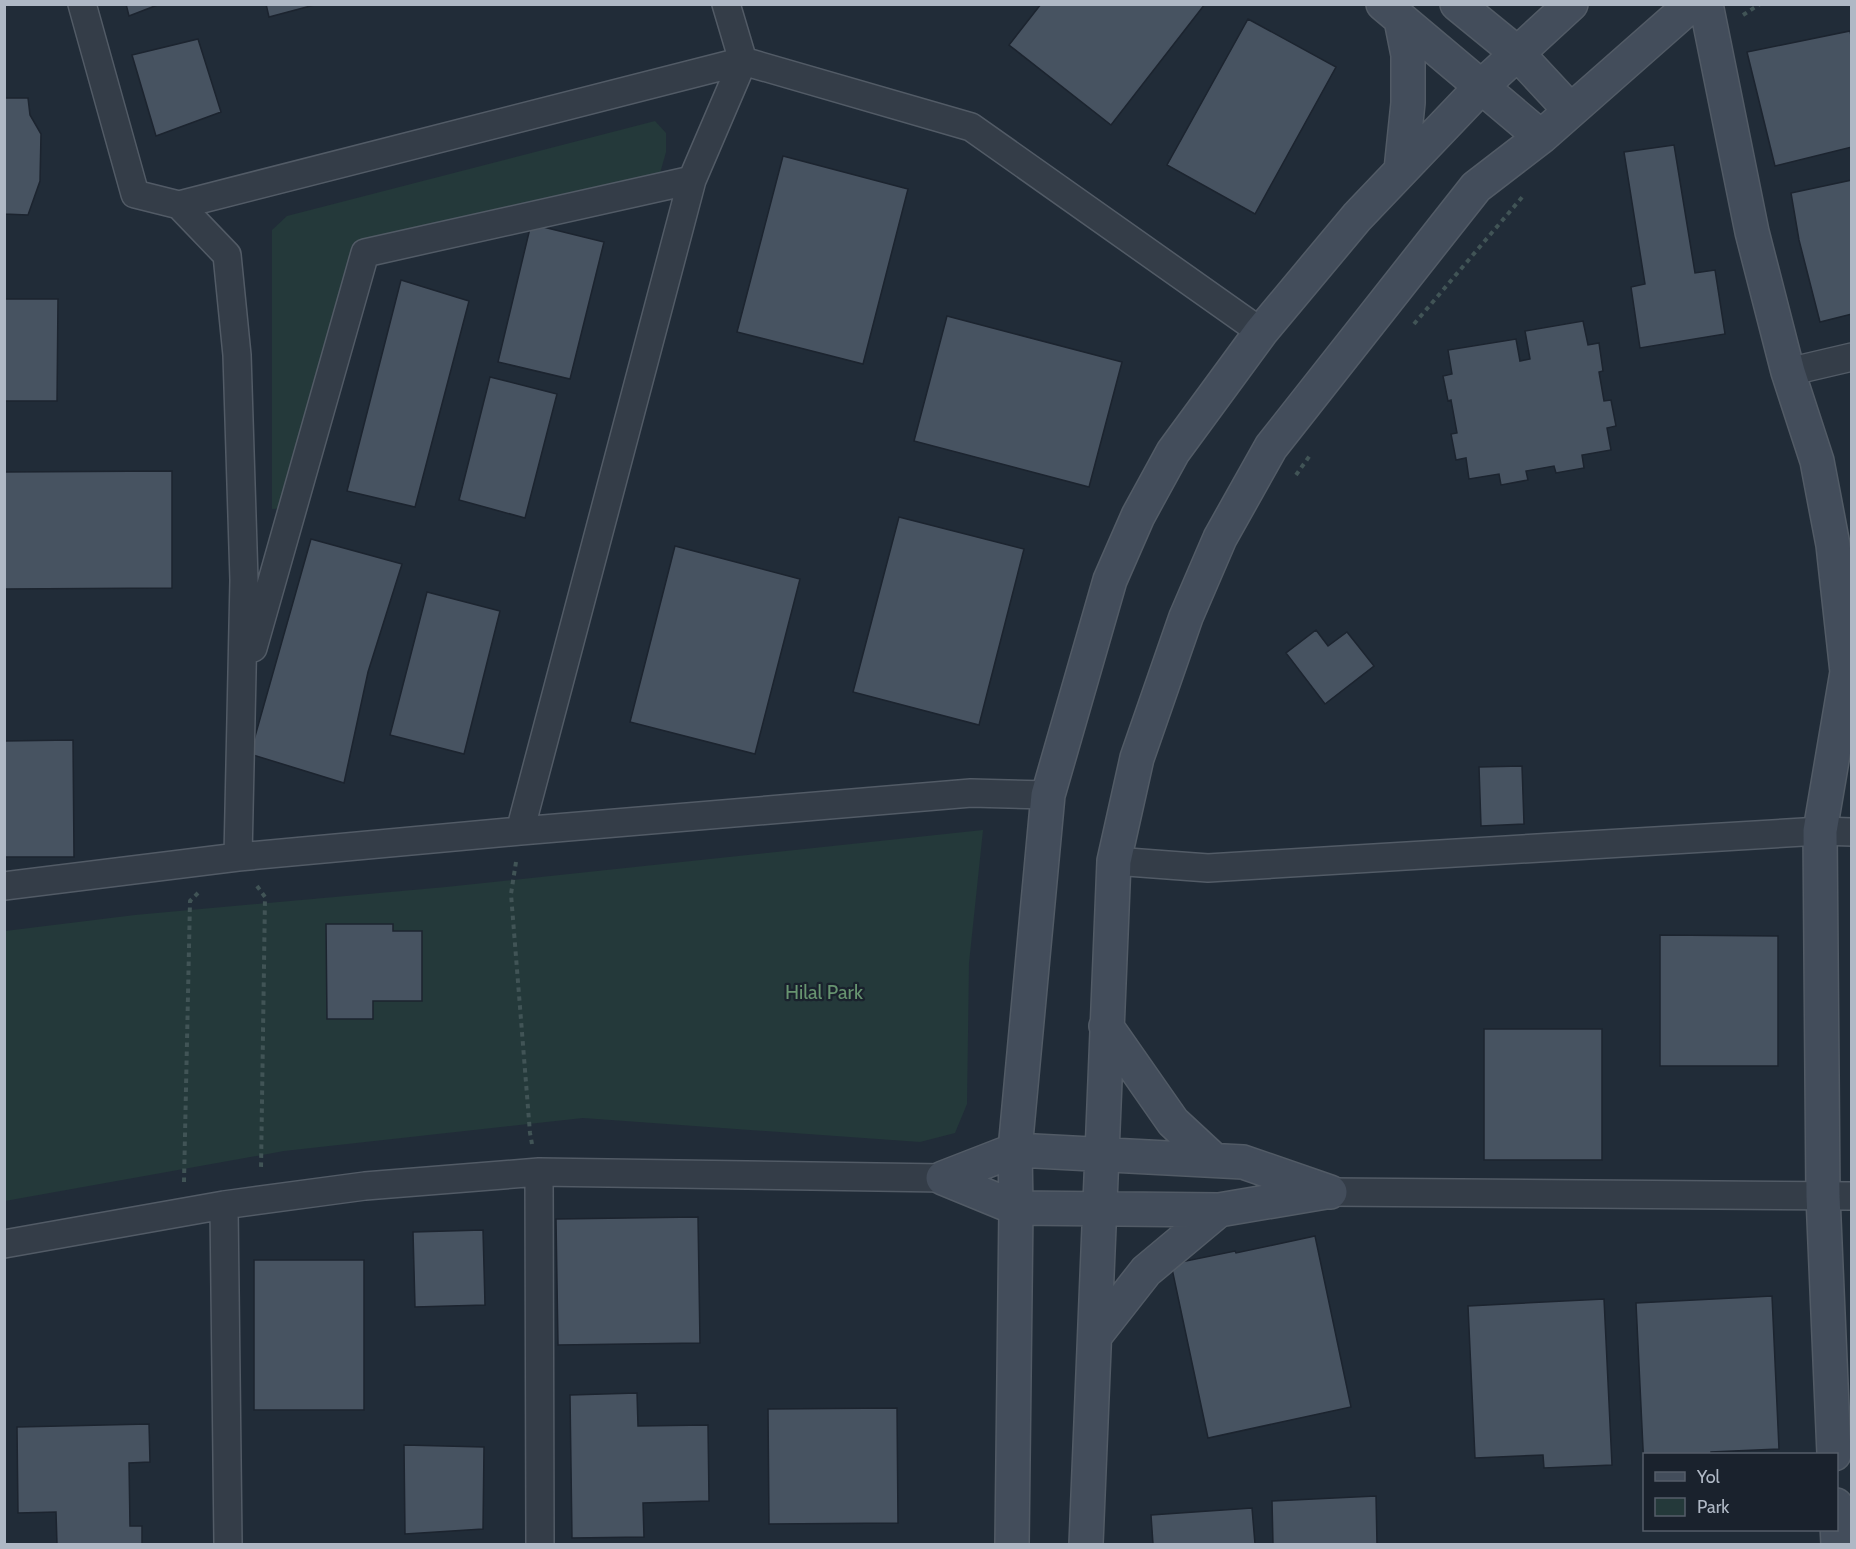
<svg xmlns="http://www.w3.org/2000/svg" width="1856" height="1549" font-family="Cabin,sans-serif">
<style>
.green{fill:#24393a}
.building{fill:#475361;stroke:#1c242f;stroke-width:1.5}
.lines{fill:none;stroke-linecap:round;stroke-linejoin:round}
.street-casing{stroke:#525b66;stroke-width:30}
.secondary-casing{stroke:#525b66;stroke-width:36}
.path{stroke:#415456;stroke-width:4;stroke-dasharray:4.5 4.5;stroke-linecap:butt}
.street{stroke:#343d48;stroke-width:27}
.secondary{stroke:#434d5b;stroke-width:33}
.labels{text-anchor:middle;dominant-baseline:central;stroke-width:4.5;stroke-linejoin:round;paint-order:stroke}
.park-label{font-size:20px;fill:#679470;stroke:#1a222d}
</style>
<rect width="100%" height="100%" fill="#212c38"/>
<path class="green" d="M655,121L666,133V152L657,184L641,190L360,269L296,508L272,509V230L287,216Z
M983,830L969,963L967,1104L955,1133L920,1142L583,1118L284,1151L5,1201V931L135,915L446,887Z"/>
<path class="building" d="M126,4H160L129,16Z
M266,4H318L269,17Z
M1041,4H1205L1111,125L1009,45Z
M1248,19L1336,67L1255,214L1167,165Z
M1850,31L1852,40V147L1775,166L1747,52Z
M198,39L221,112L156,136L132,55Z
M4,98H28L30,115L41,134L40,181L28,215L4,214Z
M1674,145L1695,273L1715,270L1725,334L1640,348L1631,287L1645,284L1624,152Z
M783,156L908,189L863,364L737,332Z
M1852,180V314L1820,322L1799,240L1791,193Z
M531,224L604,242L570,379L498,362Z
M401,280L469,301L415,507L347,491Z
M4,299H58L57,401H4Z
M947,316L1122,362L1089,487L914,441Z
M1583,321L1588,345L1599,343L1603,371L1599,372L1604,401L1611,400L1616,426L1607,428L1611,450L1582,455L1584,468L1556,473L1554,466L1526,471L1528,480L1501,485L1499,474L1469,479L1466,458L1456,460L1451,434L1457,433L1451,400L1448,401L1443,376L1452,374L1448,350L1516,339L1520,361L1530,359L1525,331Z
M490,377L557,394L525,518L459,500Z
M172,471V588L4,589V472Z
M899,517L1024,549L979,725L853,692Z
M311,539L402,564L368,672L344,783L250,754Z
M675,546L800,579L755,754L630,722Z
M427,592L500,611L464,754L390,735Z
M1316,630L1328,646L1347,632L1374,666L1325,704L1286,653Z
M73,740L74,857H4V741Z
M1522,766L1524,824L1481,826L1479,767Z
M326,924H393V931H422V1001H373V1019H327Z
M1660,935L1778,936V1066H1660Z
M1484,1029H1602V1160H1484Z
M698,1217L700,1343L558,1345L556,1219Z
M483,1230L485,1305L415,1307L413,1232Z
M1315,1236L1351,1407L1208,1438L1171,1264L1235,1251L1236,1253Z
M254,1260H364V1410H254Z
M1772,1296L1779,1449L1711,1452V1454H1644V1469L1636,1303Z
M1604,1299L1612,1465L1544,1468L1543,1455L1475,1458L1468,1306Z
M637,1393L638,1426L708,1425L709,1501L643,1503L644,1537L572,1538L570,1395Z
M897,1408L898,1523L769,1524L768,1409Z
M149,1424L150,1462L129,1463L130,1526H142V1544H57L56,1512L18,1513L17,1427Z
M404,1445L484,1447L483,1529L405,1534Z
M1376,1496L1377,1544H1273L1272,1501Z
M1252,1508L1255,1544H1153L1151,1515Z"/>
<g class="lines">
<g class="street-casing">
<path id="street" d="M82,4L135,194L179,205L227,255L237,355L244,580L238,857
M179,205L743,61L971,127L1261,332
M1788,372L1852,357
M253,648L365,253L692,180
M520,831L692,180L743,61L726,4
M1114,861L1208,868L1820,831L1852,832
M4,886L238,857L520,831L971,793L1048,795
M539,1172L540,1544
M1330,1192L1852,1196
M224,1205L228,1544
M4,1244L224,1205L365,1186L539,1172L943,1178"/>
</g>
<g class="secondary-casing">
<path id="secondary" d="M1383,4L1541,137
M1457,4L1517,53L1570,110
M1706,4L1752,232L1788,372L1817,461L1833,545L1847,672L1820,831L1823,1196L1834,1454
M1401,20L1408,55V103L1401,170
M1106,1026L1173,1122L1214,1160
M943,1178L1015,1150L1243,1162L1330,1192
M943,1178L1016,1208L1219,1210L1326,1192
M1095,1336L1146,1271L1219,1210
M1836,1505L1838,1544
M1012,1544L1016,1208L1015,1150L1048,795L1110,580L1138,516L1173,452L1261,332L1357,217L1482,86L1571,4
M1086,1544L1114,861L1137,758L1186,617L1220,538L1271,447L1476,187L1541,137L1692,4"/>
</g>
<path class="path" d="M1743,15L1760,4
M1414,324L1524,195
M1296,475L1311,454
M516,862L511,894L530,1133L532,1144
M257,886L265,897L261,1170
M184,1182L190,901L198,893"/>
<use href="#street" class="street"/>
<use href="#secondary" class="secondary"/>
</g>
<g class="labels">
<g class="park-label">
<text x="824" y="992">Hilal Park</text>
</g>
</g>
<rect width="1856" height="1549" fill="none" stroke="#afb8c5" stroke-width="12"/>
<rect x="1643" y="1453" width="195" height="78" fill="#1a222d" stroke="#565e6a" stroke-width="1.5"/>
<rect x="1655" y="1472" width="30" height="9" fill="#434d5b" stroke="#565e6a" stroke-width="1.5"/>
<text x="1697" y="1483" font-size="18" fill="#afb8c5">Yol</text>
<rect x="1655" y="1498" width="30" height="18" fill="#24393a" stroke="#565e6a" stroke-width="1.5"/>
<text x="1697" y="1513" font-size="18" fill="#afb8c5">Park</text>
</svg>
